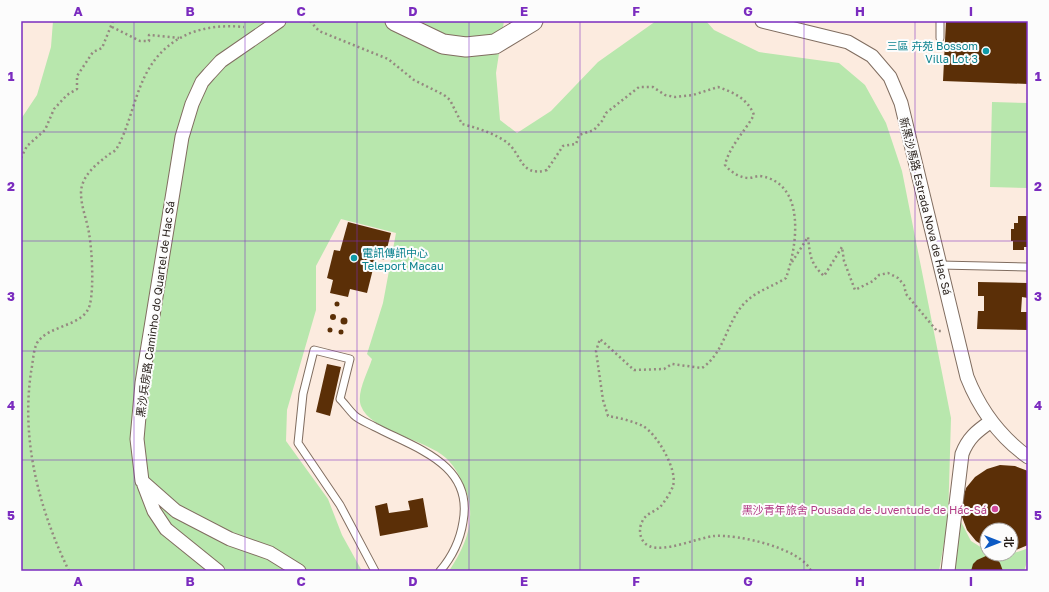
<svg xmlns="http://www.w3.org/2000/svg" width="1049" height="592" font-family="'Golos Text','Noto Sans SC',sans-serif">
<style>
.green{fill:#b8e7ad}
.building{fill:#5b2f07}
.lines{fill:none;stroke-linecap:round;stroke-linejoin:round}
.lane-casing{stroke:#806d60;stroke-width:9}
.street-casing{stroke:#806d60;stroke-width:15}
.secondary-casing{stroke:#806d60;stroke-width:21}
.path{stroke:#958980;stroke-width:2.5;stroke-dasharray:2 3;stroke-linecap:butt}
.lane{stroke:#fff;stroke-width:7}
.street{stroke:#fff;stroke-width:13}
.secondary{stroke:#fff;stroke-width:19}
.grid{fill:none;stroke:#7b2cbf;stroke-width:1;stroke-opacity:0.55}
.culture-dot{fill:#0f9aa8;stroke:#fcfcfc;stroke-width:1.5}
.hotel-dot{fill:#d1479c;stroke:#fcfcfc;stroke-width:1.5}
.labels{text-anchor:middle;dominant-baseline:central;stroke-width:4;stroke-linejoin:round;paint-order:stroke}
.culture-label{font-size:11px;fill:#0d838f;stroke:#fcfcfc;text-anchor:end}
.street-label{font-size:11px;fill:#29211c;stroke:#fcfcfc}
.hotel-label{font-size:11px;fill:#b23c85;stroke:#fcfcfc;text-anchor:end}
.neatline{fill:none;stroke:#7b2cbf;stroke-width:1.5}
.grid-label{font-size:13px;text-anchor:middle;font-weight:bold;fill:#7b2cbf}
</style>
<rect width="100%" height="100%" fill="#fcebdf"/>
<path class="green" d="M53,21H504L496,73L500,120L517,133L551,111L598,62L656,21H706L714,30L759,52L839,63L865,85L886,123L902,171L951,418L948,521L939,571H449C464,548 475,525 468,497C464,484 456,467 446,458C427,440 370,431 361,406C356,393 368,372 372,359L367,354L383,303L396,233L341,219L316,266V310L287,410L286,441L328,499L342,535L362,571H21V119L37,95L51,47Z
M992,102L1028,103V188L990,187Z
M960,520L971,541L987,551V554C1003,554 1013,555 1028,548V559L1024,571H953Z"/>
<path class="building" d="M946,21H1028V84L943,81Z
M1018,216H1028V247H1024V250H1013V241H1011V229H1014V223H1018Z
M348,222L391,233L384,260L376,257L367,293L350,289L348,297L330,293L333,280L327,278L334,250L340,251Z
M978,282L1028,283V298L1022,297L1021,312H1027L1028,315V330L977,329L978,311H984V296H978Z
M334.5 304a2.5 2.5 0 1 1 5 0a2.5 2.5 0 1 1-5 0Z
M330 317a3 3 0 1 1 6 0a3 3 0 1 1-6 0Z
M340.5 321a3.5 3.5 0 1 1 7 0a3.5 3.5 0 1 1-7 0Z
M327.5 330a2.5 2.5 0 1 1 5 0a2.5 2.5 0 1 1-5 0Z
M338.5 332a2.5 2.5 0 1 1 5 0a2.5 2.5 0 1 1-5 0Z
M327,364L341,367L330,416L316,412Z
M1000,465L1015,466L1028,471V545L1016,550L1011,551V530H987V548L976,541L967,530L962,517V502L966,488L975,477L987,469Z
M423,498L428,527L380,536L375,506L387,503L389,513L410,510L408,501Z
M986,556L997,559L1000,563L1003,571H971L973,564L977,560Z"/>
<g class="lines">
<g class="lane-casing">
<path id="lane" d="M940,38V21
M940,265L1028,267
M375,571L340,505L298,443L303,394L314,350L350,359L340,399C345,404 349,410 354,415C359,420 368,423 375,427C415,448 474,464 463,522C460,541 452,557 440,571"/>
</g>
<g class="street-casing">
<path id="street" d="M279,21L221,61L209,74L202,82L192,104L182,137L142,383L137,439L142,481L176,511L230,539L270,553L299,571
M762,21L848,42L872,56L890,77L901,103L967,377C980,410 999,436 1028,457
M144,485L154,511L166,529L218,571
M948,571L962,454C968,438 977,431 990,422"/>
</g>
<g class="secondary-casing">
<path id="secondary" d="M395,21L443,44L466,47L495,44L533,21"/>
</g>
<path class="path" d="M310,21L319,31L388,59L414,80L444,95L450,100L462,124C477,128 491,132 505,141C522,152 519,178 547,170L563,146L576,144L579,135L594,130L602,121L606,113L639,87H653L665,95L675,97L693,95L718,87C733,92 748,99 754,115C745,131 729,147 725,165C731,172 738,177 748,178C752,178 756,176 760,176C807,183 797,247 786,278C772,287 753,292 742,306C726,325 724,353 702,368L672,364L664,369L634,370L600,339L596,351L603,400L608,416C620,418 632,421 643,426C657,434 678,470 673,486C671,492 664,503 660,507C654,512 645,514 642,522C638,530 640,542 649,546C664,553 697,538 714,536C737,534 801,548 811,571
M112,27L140,41H149V35L179,38
M21,158L27,146L45,130L54,109L67,95L77,89V76L93,52L102,48L113,21
M792,262L808,237C810,255 810,263 824,276L842,247L844,261L855,290L873,281L879,275L888,273L898,278L904,285L906,294L937,331H942
M69,571C39,509 21,441 31,372C33,363 33,351 37,343C49,324 85,327 90,304C94,287 92,250 89,233C87,220 81,207 81,193C81,177 95,165 107,156C110,153 115,152 117,148C130,125 134,96 147,72C167,35 204,23 244,27"/>
<use href="#lane" class="lane"/>
<use href="#street" class="street"/>
<use href="#secondary" class="secondary"/>
</g>
<path class="grid" d="M134,21V571M245,21V571M357,21V571M469,21V571M580,21V571M692,21V571M804,21V571M915,21V571M21,132H1028M21,241H1028M21,351H1028M21,460H1028"/>
<g class="culture-dot">
<circle cx="986" cy="51" r="4"/>
<circle cx="354" cy="258" r="4"/>
</g>
<circle class="hotel-dot" cx="995" cy="509" r="4"/>
<g class="labels">
<g class="culture-label">
<text x="978" y="45">三區 卉苑 Bossom<tspan x="978" dy="13">Villa Lot 3</tspan></text>
<text x="362" y="252" text-anchor="start">電訊傳訊中心<tspan x="362" dy="13">Teleport Macau</tspan></text>
</g>
<g class="street-label">
<text transform="translate(926 206) rotate(76)">新黑沙馬路 Estrada Nova de Hac Sá</text>
<text transform="translate(155 309) rotate(-82)">黑沙兵房路 Caminho do Quartel de Hac Sá</text>
</g>
<g class="hotel-label">
<text x="987" y="509">黑沙青年旅舍 Pousada de Juventude de Hác-Sá</text>
</g>
</g>
<rect width="1049" height="592" fill="none" stroke="#fcfcfc" stroke-width="44"/>
<g transform="translate(999 542) rotate(90)"><circle r="19" fill="#fcfcfc" stroke="#a8a4a2"/>
<path d="M0-3L7 15L0 10L-7 15Z" fill="#0c5ac4"/>
<text y="-6" font-size="11" font-weight="bold" text-anchor="middle" fill="#29211c">北</text>
</g>
<rect x="22" y="22" width="1005" height="548" class="neatline"/>
<g class="grid-label">
<text x="78" y="16">A</text>
<text x="190" y="16">B</text>
<text x="301" y="16">C</text>
<text x="413" y="16">D</text>
<text x="524" y="16">E</text>
<text x="636" y="16">F</text>
<text x="748" y="16">G</text>
<text x="860" y="16">H</text>
<text x="971" y="16">I</text>
<text x="11" y="81">1</text>
<text x="1038" y="81">1</text>
<text x="11" y="191">2</text>
<text x="1038" y="191">2</text>
<text x="11" y="301">3</text>
<text x="1038" y="301">3</text>
<text x="11" y="410">4</text>
<text x="1038" y="410">4</text>
<text x="11" y="520">5</text>
<text x="1038" y="520">5</text>
<text x="78" y="586">A</text>
<text x="190" y="586">B</text>
<text x="301" y="586">C</text>
<text x="413" y="586">D</text>
<text x="524" y="586">E</text>
<text x="636" y="586">F</text>
<text x="748" y="586">G</text>
<text x="860" y="586">H</text>
<text x="971" y="586">I</text>
</g>
</svg>
